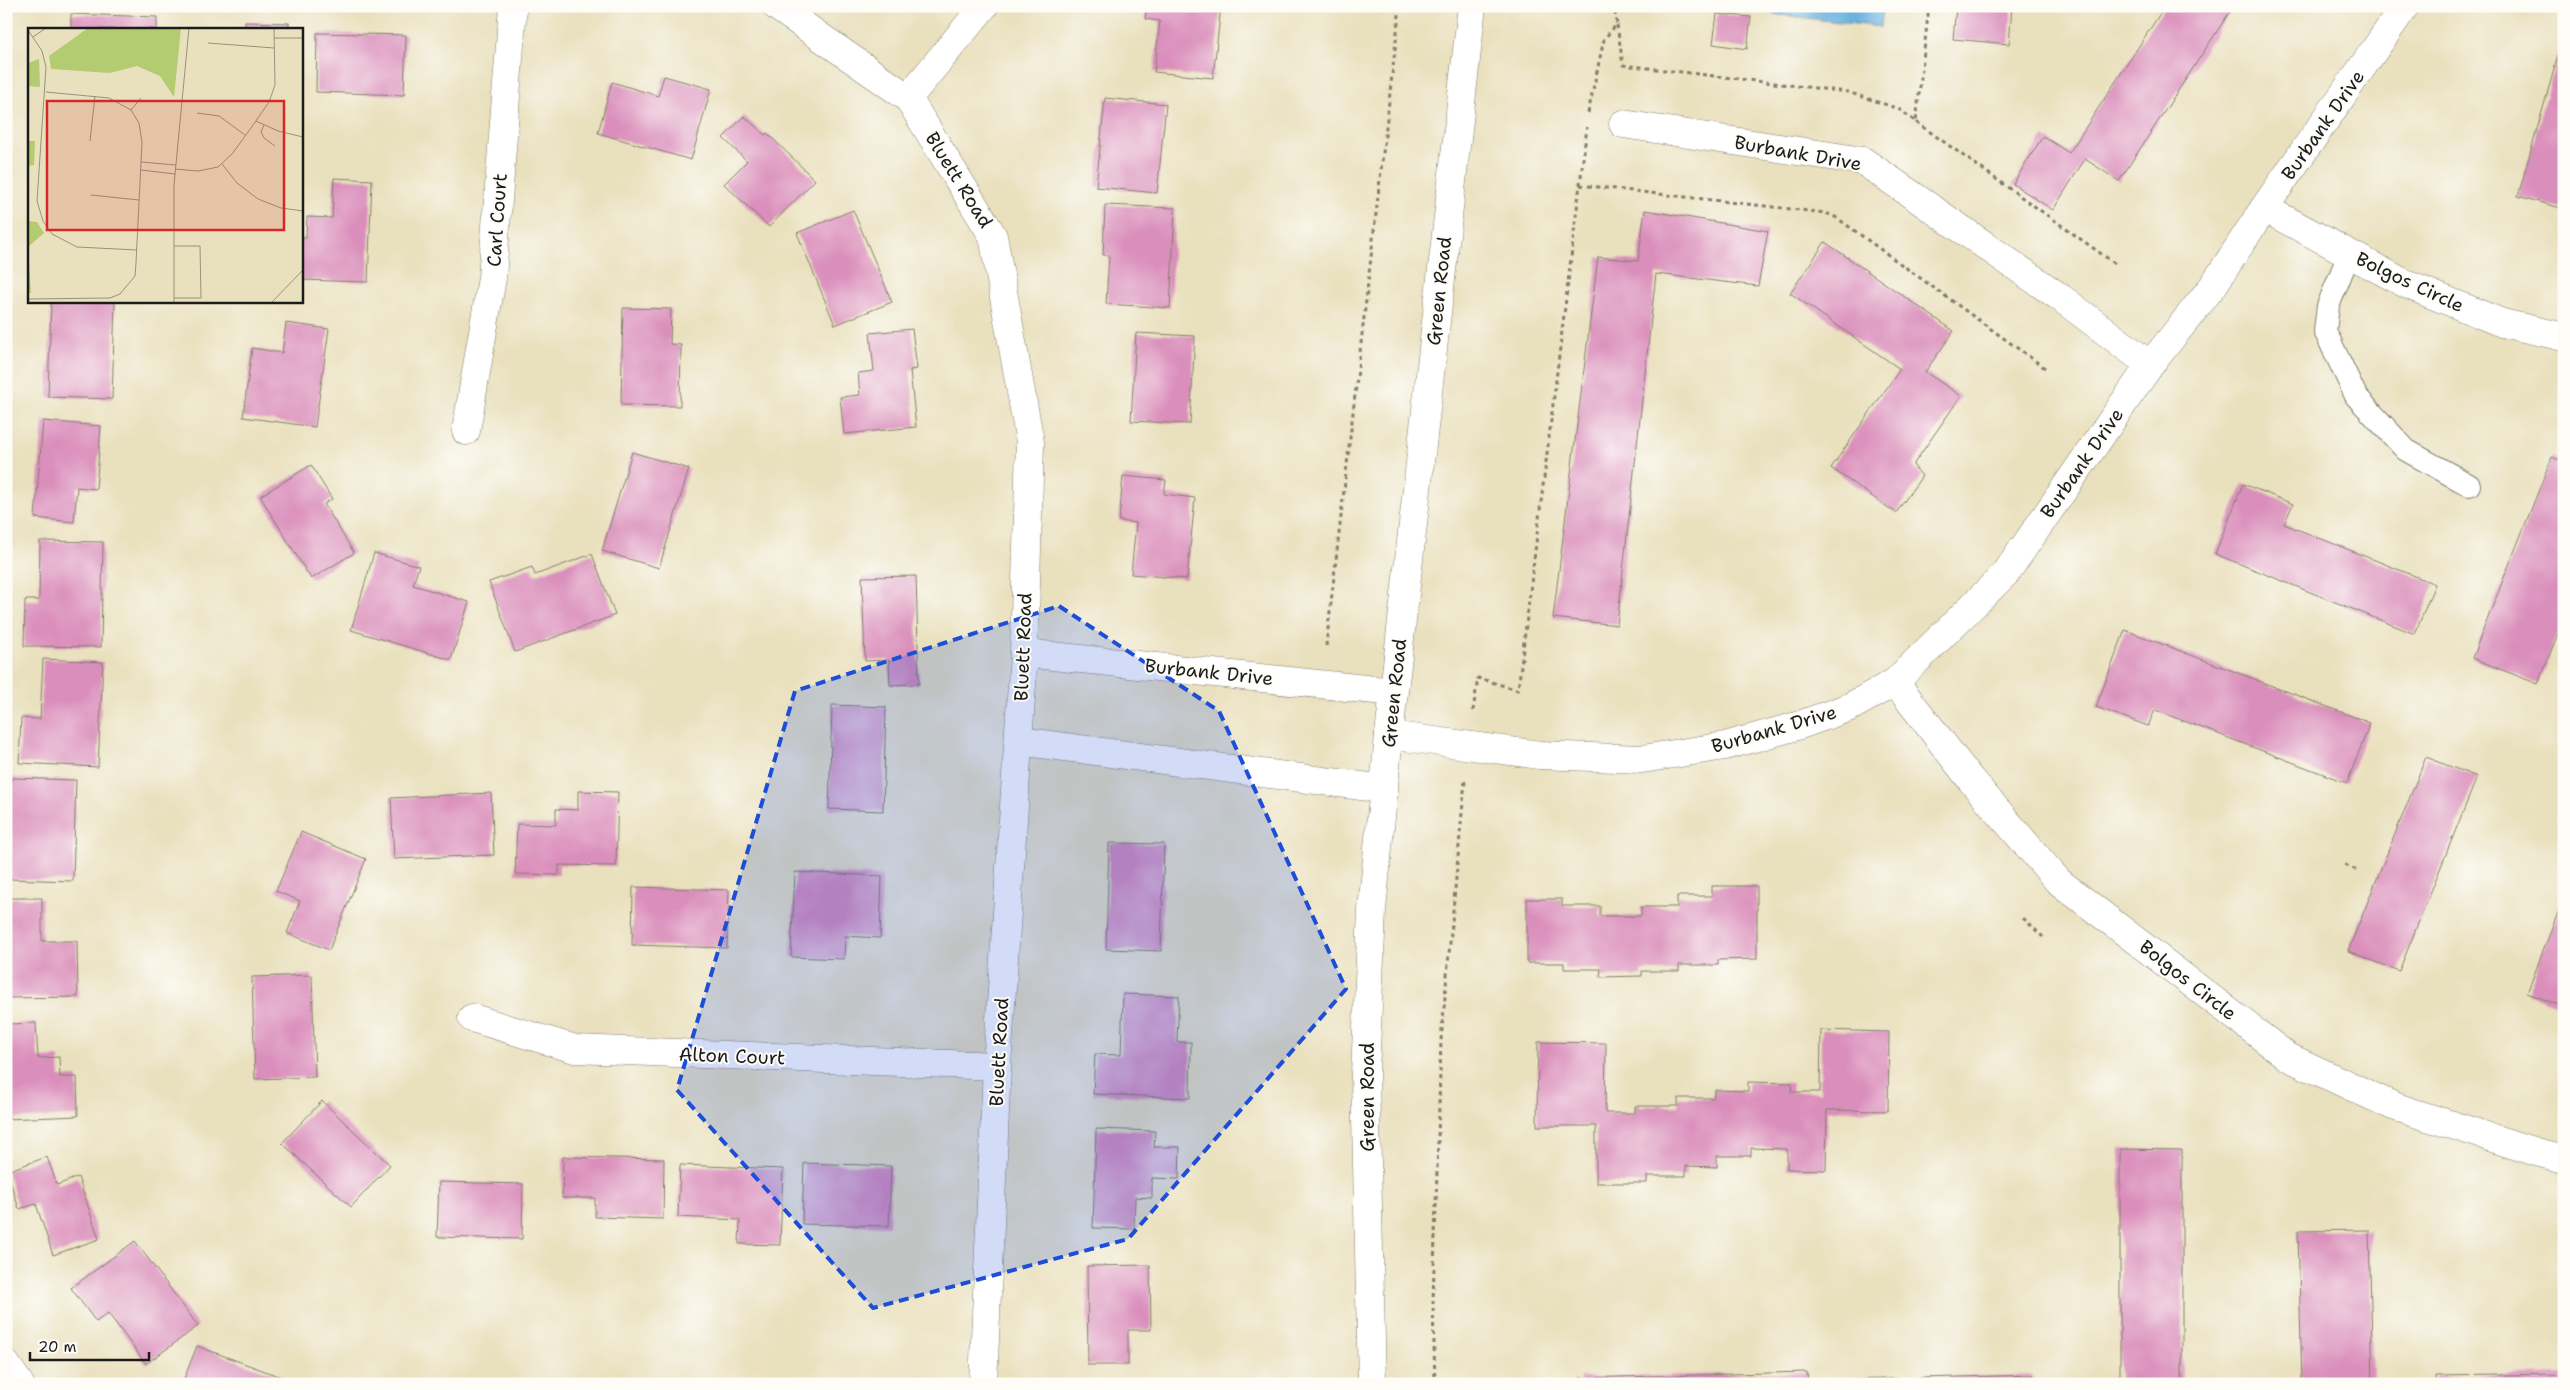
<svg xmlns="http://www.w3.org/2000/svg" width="2570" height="1390" font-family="'Shantell Sans',sans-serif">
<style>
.water{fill:#67b0df;stroke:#42667e}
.building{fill:#da8ebb}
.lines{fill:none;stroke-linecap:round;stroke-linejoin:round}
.service-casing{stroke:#827e6c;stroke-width:24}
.minor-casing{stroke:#827e6c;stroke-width:29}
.tertiary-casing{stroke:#827e6c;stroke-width:29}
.path{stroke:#827e6c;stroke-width:3;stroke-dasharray:4 4;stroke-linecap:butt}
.service{stroke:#fff;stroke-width:22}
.minor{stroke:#fff;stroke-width:28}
.tertiary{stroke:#fff;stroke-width:28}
.marked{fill:#1d4ed8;fill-opacity:0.2;stroke:#1d4ed8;stroke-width:4;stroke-dasharray:10 6;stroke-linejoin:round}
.labels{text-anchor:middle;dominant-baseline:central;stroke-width:4;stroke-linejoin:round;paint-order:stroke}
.street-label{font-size:19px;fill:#1c1c1c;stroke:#fdfcf7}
.inset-road{fill:none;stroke:#97927d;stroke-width:1}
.view{fill:#d62828;fill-opacity:0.15;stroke:#d62828;stroke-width:2.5}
.inset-edge{fill:none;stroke:#1c1c1c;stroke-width:2.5}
</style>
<rect width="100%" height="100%" fill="#fdfcf7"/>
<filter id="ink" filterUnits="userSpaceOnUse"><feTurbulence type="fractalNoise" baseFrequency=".02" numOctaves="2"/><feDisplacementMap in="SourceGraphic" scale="10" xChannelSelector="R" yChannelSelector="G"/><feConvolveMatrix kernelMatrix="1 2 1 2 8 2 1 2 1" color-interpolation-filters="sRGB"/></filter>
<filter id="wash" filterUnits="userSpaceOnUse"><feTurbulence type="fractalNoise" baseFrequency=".0096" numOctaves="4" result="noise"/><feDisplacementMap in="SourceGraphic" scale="20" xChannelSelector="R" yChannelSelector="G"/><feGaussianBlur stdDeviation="1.12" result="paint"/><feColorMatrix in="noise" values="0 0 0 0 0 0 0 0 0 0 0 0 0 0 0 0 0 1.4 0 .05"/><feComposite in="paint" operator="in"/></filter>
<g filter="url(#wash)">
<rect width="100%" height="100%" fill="#e9e0bd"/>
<path class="water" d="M1773,6H1883L1881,27L1772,14Z"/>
<g id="blocks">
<path class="building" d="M1147,6H1221L1213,78L1154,72L1160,21L1145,19Z
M1956,6H2012L2009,44L1953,39Z
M2165,6H2226L2231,10L2119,181L2085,159L2053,210L2013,184L2043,136L2069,153Z
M71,14L157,17V29H71Z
M1717,14L1751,17L1747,49L1713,44Z
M245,22L289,23V29H245Z
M317,33L406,35L404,95L316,92Z
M2563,38H2564V209L2518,196Z
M664,76L711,89L691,160L598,133L612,82L658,96Z
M1105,98L1166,104L1157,193L1096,187Z
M744,116L765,135L767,133L815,180L769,227L724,184L747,161L723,138Z
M334,178L372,180L368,282L301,280V238H306L307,217L332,218Z
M1105,205L1175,208L1170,308L1106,304L1109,255H1103Z
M853,210L892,302L835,325L797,233Z
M1645,210L1768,231L1758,286L1656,274L1617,625L1553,618L1598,257L1638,261Z
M1825,242L1954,331L1925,372L1961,396L1913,465L1922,476L1896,513L1831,468L1900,369L1790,293Z
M51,301H115L112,399L48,397Z
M623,308L671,309L670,344L681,345L680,406L621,405Z
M286,323L329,329L315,427L243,417L252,348L282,353Z
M912,329L917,369L910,370L916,427L844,434L840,397L860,395L858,373L874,371L870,333Z
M1136,333L1195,336L1190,424L1131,421Z
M43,421L101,426L96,489L77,487L74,522L35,518Z
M632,452L689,469L659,568L602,551Z
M2552,457L2564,462V618L2538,684L2472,658Z
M311,465L332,499L324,504L354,553L311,579L260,496Z
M1123,476L1166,480L1164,494L1195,498L1187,579L1131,574L1136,523L1119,521Z
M2243,484L2293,504L2284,524L2435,584L2415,634L2215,554Z
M40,541L103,542L101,647L24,646L25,600H39Z
M374,553L419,566L413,585L469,602L451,660L351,630Z
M592,554L615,615L515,652L489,582L532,567L535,575Z
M916,576L919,684L890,685L889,660L865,661L862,577Z
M2125,630L2370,723L2347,783L2155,710L2148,726L2096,707Z
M43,659L103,662L98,767L19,763L21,718L40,719Z
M832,705L886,707L883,811L829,809Z
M2426,757L2477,777L2399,971L2348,951Z
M11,778L76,780L73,881L8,879Z
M578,791L618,792L616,866L559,865V875L515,874L517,824L556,825V809L578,810Z
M491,793L494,855L394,859L391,798Z
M301,832L366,859L329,950L287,933L300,901L276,891Z
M1109,843L1164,844L1161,951L1106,949Z
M795,872L882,876L880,938L845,936L844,959L791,957Z
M1712,886H1757V959L1718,960V965H1679V971H1642V976L1600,977L1601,969H1564V963H1527V899H1562V906H1600V916H1641V907H1677V896H1712Z
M633,887L729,890L727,948L632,945Z
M2564,897V1007L2527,993Z
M6,898H42V941H77L78,997L7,998Z
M312,975L315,1077L255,1079L252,977Z
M1123,994L1179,996L1177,1042H1191L1190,1098L1093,1094L1095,1054L1121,1055Z
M36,1023L38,1058L59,1057L60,1077H77L78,1116L6,1119V1024Z
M1821,1030L1889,1032L1888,1111L1827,1110L1826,1170L1787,1169V1149L1751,1148V1156H1717V1167L1686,1166V1176H1647V1183H1596V1126H1537L1538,1042L1606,1043L1605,1113H1635V1106H1678V1098H1713L1715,1090L1748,1091V1082L1792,1083L1791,1092H1820Z
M322,1101L390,1165L351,1207L282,1143Z
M1096,1129L1155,1131L1154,1147H1180L1179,1179L1152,1178V1198L1135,1197L1134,1229L1093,1228Z
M2120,1149L2182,1150V1384H2120Z
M47,1157L57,1185L78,1177L99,1239L53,1255L36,1204L19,1209L7,1171Z
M563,1157L664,1159L663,1219L595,1217V1198H562Z
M804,1163L891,1166L889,1226L802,1224Z
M680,1165L783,1169L780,1245L739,1244L740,1220L678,1217Z
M439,1182L523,1184L522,1239L437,1237Z
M2369,1230L2373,1384H2302L2298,1231Z
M135,1241L198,1326L146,1364L108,1313L96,1322L71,1288Z
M1150,1265L1151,1330H1128V1365H1088L1087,1266Z
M197,1346L300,1384H182Z
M1807,1372L1808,1384H1580V1378Z
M2564,1374V1384H2436V1376Z
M2033,1375L2034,1384H1845V1380Z"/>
</g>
</g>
<g filter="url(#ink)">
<use href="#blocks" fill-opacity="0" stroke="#827e6c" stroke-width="1"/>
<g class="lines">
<g class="service-casing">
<path id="service" d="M2349,254L2328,306L2325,331L2356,396L2406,450L2469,485"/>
</g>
<g class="minor-casing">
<path id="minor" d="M776,6L908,98L993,236L1030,442L1024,653L997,1066L983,1384
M908,98L984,6
M1623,124L1863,161L2061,298L2150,365
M2264,208L2406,284L2502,323L2564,337
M466,431L492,278L513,6
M1024,653L1394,692
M1895,682L1971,780L2058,881L2288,1057L2393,1106L2536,1152L2564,1159
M1389,735L1540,755L1642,759L1725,746L1797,726L1850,707L1895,682L2006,573L2150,365L2213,286L2264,208L2405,6
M1019,741L1384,789
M472,1018L575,1049L997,1066
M6,1364L20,1384"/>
</g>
<g class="tertiary-casing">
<path id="tertiary" d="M1372,1384L1365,1075L1372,910L1389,735L1472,6"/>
</g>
<path class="path" d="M1617,25L1623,65L1848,92L1899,109L1916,122L1929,6
M1588,113L1604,39L1617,24L1614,6
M1916,122L2117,265
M1580,185L1826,213L1837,218L2045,368
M1326,646L1400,6
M1473,711L1478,678L1518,690L1587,127
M2345,865L2357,870
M2023,918L2043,937
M1435,1384L1433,1302L1441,1040L1465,781"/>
<use href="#service" class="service"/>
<use href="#minor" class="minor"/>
<use href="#tertiary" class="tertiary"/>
</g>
</g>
<path class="marked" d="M1059,606L1219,711L1346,989L1128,1239L873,1308L677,1090L795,691Z"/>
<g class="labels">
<g class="street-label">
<text transform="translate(2323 125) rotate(-55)">Burbank Drive</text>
<text transform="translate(1798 153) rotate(10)">Burbank Drive</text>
<text transform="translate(959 180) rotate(58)">Bluett Road</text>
<text transform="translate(497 220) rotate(-86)">Carl Court</text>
<text transform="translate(2410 282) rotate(25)">Bolgos Circle</text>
<text transform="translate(1439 291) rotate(-84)">Green Road</text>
<text transform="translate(2082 463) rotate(-55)">Burbank Drive</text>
<text transform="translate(1023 647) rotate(-88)">Bluett Road</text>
<text transform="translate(1209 672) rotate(6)">Burbank Drive</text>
<text transform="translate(1394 693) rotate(-84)">Green Road</text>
<text transform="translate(1774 729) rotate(-16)">Burbank Drive</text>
<text transform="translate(2188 980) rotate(38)">Bolgos Circle</text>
<text transform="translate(999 1052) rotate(-87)">Bluett Road</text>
<text transform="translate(732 1056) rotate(2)">Alton Court</text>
<text transform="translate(1367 1097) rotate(-90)">Green Road</text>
</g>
</g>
<g transform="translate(28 28)">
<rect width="275" height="275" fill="#e9e0bd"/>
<path d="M60,0H153L146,69L132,48L109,38L82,45L23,41L21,28ZM11,31L12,59L0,58V35ZM0,113H7L6,137L0,138ZM0,193L9,194L16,205L0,219L3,265H0Z" fill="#b4cc71"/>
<path class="inset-road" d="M0,2L14,23L18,39L9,173L15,193L24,206L49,219L109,222M5,9L18,0M246,10H275M180,15L246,20M103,82L113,70M169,85L191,88L217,107M228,93L250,103L275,109M236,97L233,104L236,110L247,118M62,113L67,68M113,134L148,137M194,136L209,155L230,171L253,180L275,183M147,141L170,143L190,139L204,126L223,100L241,74L247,57L246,0M113,142L147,146M63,167L111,172M146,218H172L173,270H146M0,271L82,270L92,266L107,248L108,235L114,114L111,95L103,82L81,70L18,64M146,275V157L161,0M243,275L275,242"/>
<path class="view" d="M19,73H256V202H19Z"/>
<rect width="275" height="275" class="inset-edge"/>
</g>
<rect width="2570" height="1390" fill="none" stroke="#fdfcf7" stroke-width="25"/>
<path d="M30 1352v8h119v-8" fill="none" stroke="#1c1c1c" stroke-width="2.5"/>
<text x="38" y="1352" font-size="15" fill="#1c1c1c" stroke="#fdfcf7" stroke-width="4" paint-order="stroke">20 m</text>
</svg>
